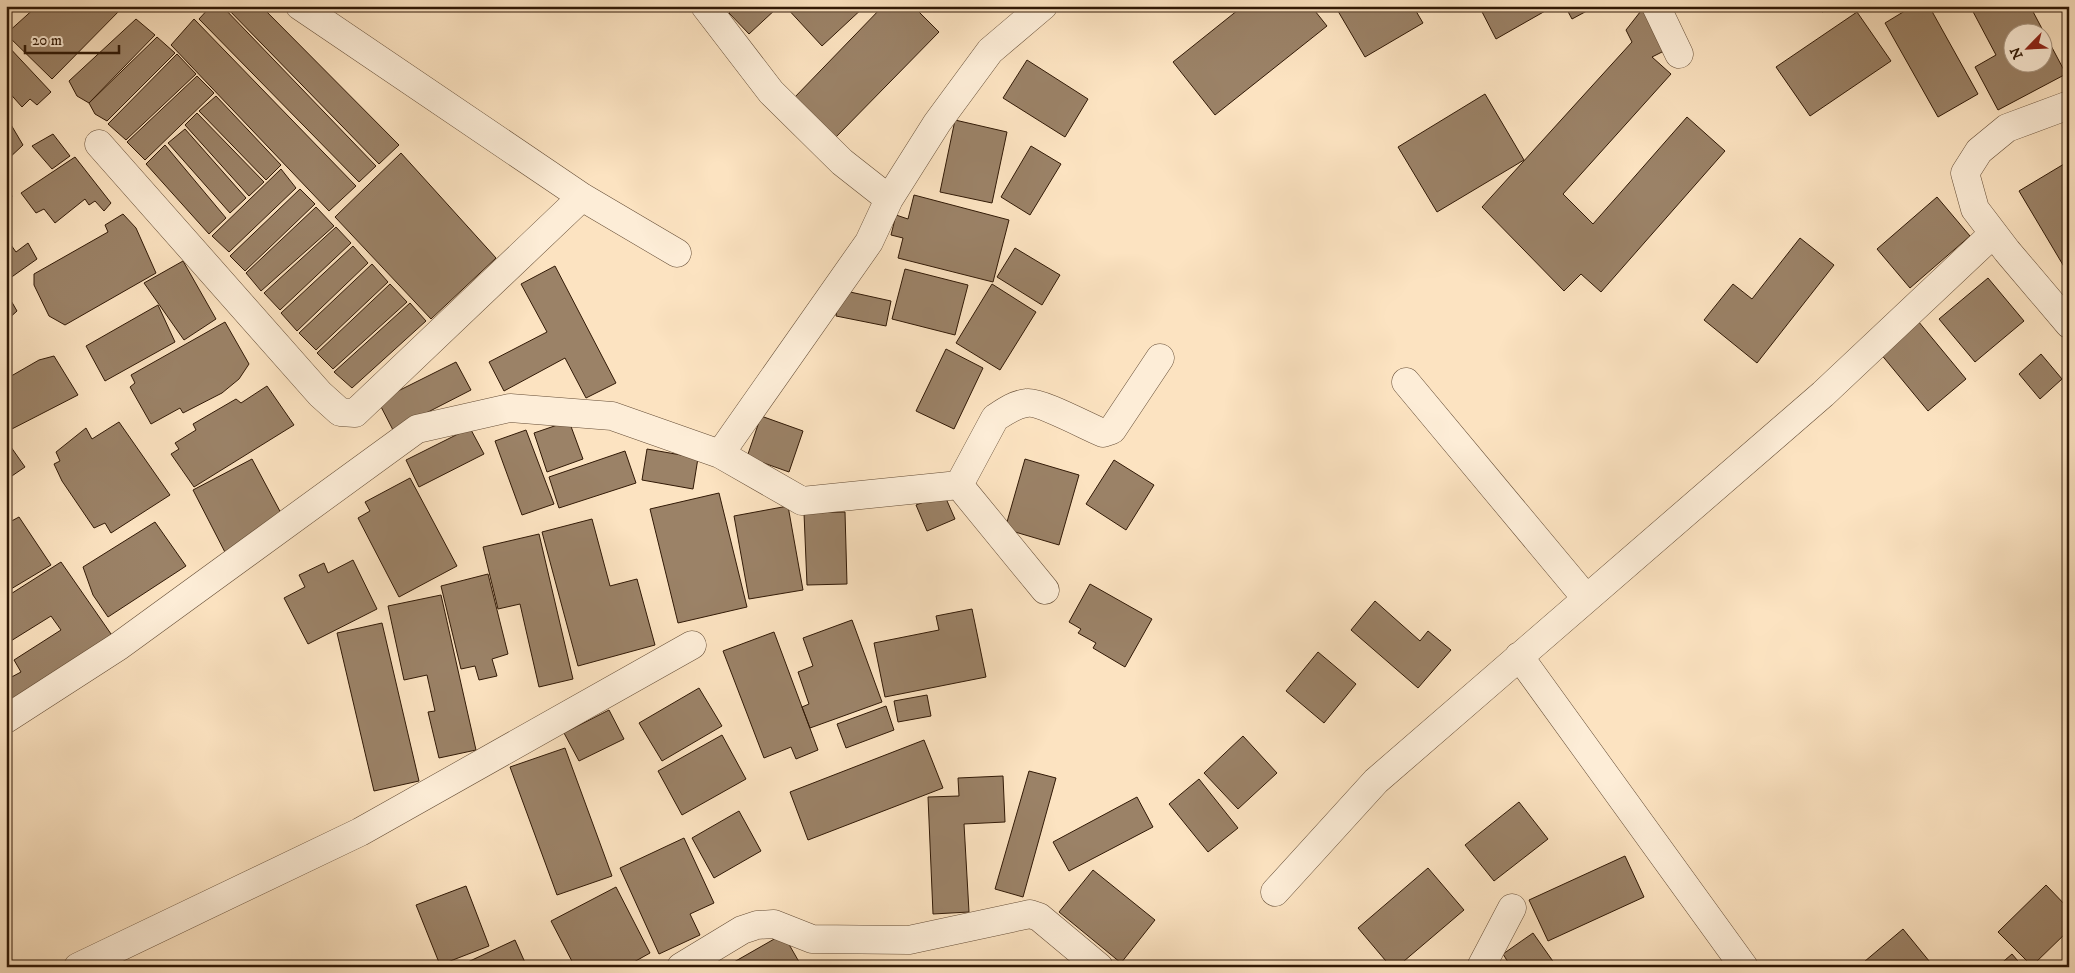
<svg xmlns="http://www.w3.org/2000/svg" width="2075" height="973" font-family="'IM FELL DW Pica',serif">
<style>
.building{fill:#9b8267;stroke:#311906;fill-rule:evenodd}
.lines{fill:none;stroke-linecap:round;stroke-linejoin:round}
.minor-casing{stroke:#644c35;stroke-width:29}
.minor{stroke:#fdedd7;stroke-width:28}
</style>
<rect width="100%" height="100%" fill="#fce3c1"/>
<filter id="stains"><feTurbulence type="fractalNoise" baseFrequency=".004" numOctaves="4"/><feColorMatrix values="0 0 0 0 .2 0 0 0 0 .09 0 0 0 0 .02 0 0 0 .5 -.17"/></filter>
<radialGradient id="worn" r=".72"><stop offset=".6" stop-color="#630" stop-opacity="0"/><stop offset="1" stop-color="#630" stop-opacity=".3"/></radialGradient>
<path class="building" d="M37,6H124L52,79L6,34Z
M211,6H222L376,166L359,182L199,19Z
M225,6H261L399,145L379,164Z
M736,6H776L777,8L749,34L729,13Z
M785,6H865L822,46Z
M883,6H913L939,32L835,138L794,98Z
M1243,6H1311L1327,26L1215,115L1173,62Z
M1335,6H1413L1423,23L1365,57Z
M1479,6H1554L1496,39Z
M1565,6H1596L1572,19Z
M1821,6H1838L1822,12Z
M1913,6H1929L1978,94L1938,117L1885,23Z
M1970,6H2030L2066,74L1998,110L1975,67L1996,55ZM2012,32H2042V62H2012Z
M1644,7L1666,50L1652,57L1671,74L1563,194L1593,224L1687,117L1725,151L1601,292L1581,274L1564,291L1482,207L1632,42L1626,30Z
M1857,12L1891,61L1810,116L1776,67Z
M136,19L155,35L89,103L77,96L69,81Z
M194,19L356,186L329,211L171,45Z
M157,37L175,53L107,121L95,114L89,103Z
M6,44L51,92L37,105L30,99L22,107L6,89Z
M177,54L196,74L126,140L108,124Z
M1027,60L1088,99L1065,137L1003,98Z
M197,76L214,93L145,160L127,142Z
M1485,94L1524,160L1437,212L1398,147Z
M216,96L281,165L266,180L199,111Z
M197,113L264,182L249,196L185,125Z
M7,118L23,145L6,161V119Z
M955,120L1007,132L992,203L940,192Z
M185,129L246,198L230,213L168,143Z
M53,134L70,156L52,169L32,146Z
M165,145L226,218L209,234L146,164Z
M1031,146L1061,164L1030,215L1001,197Z
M401,153L496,258L431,319L335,217Z
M75,157L111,203L104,211L95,201L89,205L85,199L55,223L44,209L36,213L21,193Z
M2069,161V275L2019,191Z
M281,169L296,188L229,252L212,236Z
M6,188L12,196L6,208Z
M300,189L315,204L245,271L230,256Z
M914,195L1009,220L993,282L898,258L903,238L891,235L896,215L908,219Z
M1937,197L1970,236L1910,288L1877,249Z
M316,207L334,226L261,291L246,273Z
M123,214L136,228L156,273L65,325L49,316L34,285V274L108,232L105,225Z
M336,227L351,243L280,310L264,293Z
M6,238L16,252L28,243L37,259L6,281Z
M1800,238L1834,265L1757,363L1704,320L1733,284L1752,299Z
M353,246L368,263L297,331L281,313Z
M1015,248L1060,275L1042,305L997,277Z
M183,261L216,319L184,340L144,283Z
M372,264L388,282L316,350L299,333Z
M555,266L616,383L586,398L565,358L504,391L489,362L547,332L521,284Z
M905,269L968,285L955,335L892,319Z
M1988,278L2024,321L1975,362L1939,319Z
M390,284L407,302L333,369L317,353Z
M992,284L1036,312L1000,370L956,343Z
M841,290L891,301L886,326L836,316Z
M6,292L17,311L6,321Z
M410,303L426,321L352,388L334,372Z
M158,305L175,342L105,381L86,346Z
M1918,321L1966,379L1928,411L1880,353Z
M225,322L249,364L239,379L222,393L183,413L180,408L151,424L130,387L135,383L131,375Z
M946,349L983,368L954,429L916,411Z
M2041,354L2062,379L2040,399L2019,374Z
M54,356L78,395L6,432V379L39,360Z
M456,362L471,390L393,430L378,401Z
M267,386L294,425L194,487L171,454L179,449L175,443L196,430L193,424L236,399L241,403Z
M761,416L803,431L789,472L747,457Z
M569,421L583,459L547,472L534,433Z
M119,422L170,495L111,533L105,523L94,528L62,481L54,464L60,461L56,452L86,428L92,439Z
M470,428L484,454L419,487L406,460Z
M526,430L554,504L522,515L495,441Z
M6,440L25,467L6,480Z
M647,449L698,458L693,489L642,480Z
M625,451L636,483L559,508L549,477Z
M252,459L282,515L228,558L193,490Z
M1025,459L1079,475L1059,545L1005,529Z
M1114,460L1154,485L1126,530L1086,504Z
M410,478L457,566L399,597L358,518L370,511L365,502Z
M719,493L747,607L678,623L650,509Z
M944,494L955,519L927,531L916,505Z
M788,506L803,590L749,599L734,516Z
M845,512L847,584L807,585L804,513Z
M19,517L51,565L6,592V524Z
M592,519L610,586L637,579L655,645L578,666L542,532Z
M155,522L186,566L108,617L93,595L83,567Z
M539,534L573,679L539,687L520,604L498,609L483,547Z
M353,560L377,609L308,644L284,598L305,587L299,575L324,563L328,573Z
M61,562L118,644L9,705L6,700V680L21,672L14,660L61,630L51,616L6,644V597Z
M488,574L508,654L492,659L497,676L479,680L475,666L461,669L441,586Z
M1090,584L1152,619L1125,667L1093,648L1096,643L1078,633L1081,629L1069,622Z
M441,595L476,750L439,758L428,712L435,711L427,675L404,680L388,606Z
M1375,601L1420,641L1428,631L1451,650L1418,688L1351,630Z
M972,609L986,677L885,697L874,643L939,630L936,616Z
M852,620L882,702L810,728L802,707L809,704L798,672L813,666L803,638Z
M382,623L419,781L374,791L337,633Z
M774,632L818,750L796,759L791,747L764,758L723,651Z
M1318,652L1356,684L1324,723L1286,691Z
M699,688L722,726L662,761L639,723Z
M927,695L931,716L898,722L894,701Z
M886,706L894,730L846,748L837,724Z
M609,710L624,739L579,761L564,733Z
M722,735L746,779L682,815L658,771Z
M1243,736L1277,773L1238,809L1204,773Z
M924,740L943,788L808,840L790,792Z
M565,748L612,876L557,895L510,767Z
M1029,771L1056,778L1023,897L995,889Z
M1003,776L1005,822L964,824L969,912L933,914L928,797L959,796L958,778Z
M1199,779L1238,828L1208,852L1169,804Z
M1137,797L1153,827L1069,871L1053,842Z
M1519,802L1548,839L1494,881L1465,845Z
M739,811L761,851L714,878L692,838Z
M684,838L714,903L690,914L700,935L659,954L620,868Z
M1625,856L1644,897L1548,941L1529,900Z
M1428,868L1464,910L1397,967H1391L1358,928Z
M1093,870L1155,920L1121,963L1059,912Z
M2046,885L2069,909V930L2032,966L1998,932Z
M466,886L489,946L440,965L416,905Z
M616,887L650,953L625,967H575L551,921Z
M1903,929L1934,967H1858Z
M1533,933L1557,967H1511L1503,954Z
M783,934L802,967H737L734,962Z
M515,940L527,967H457Z
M2012,954L2023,967H1997Z
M929,961L935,967H923Z"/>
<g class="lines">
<g class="minor-casing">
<path id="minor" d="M300,6L582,197L677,253
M705,6L771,92L842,162L889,199L869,242L720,454
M1656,6L1679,54
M2069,105L2007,128L1979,151L1965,173L1975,209L2007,251L2069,324
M99,144L320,394L340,412L355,413L582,197
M889,199L937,123L990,51L1043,6
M1406,382L1586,598
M959,485L995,418C1004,412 1015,404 1027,403C1040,401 1088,427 1103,433L1112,430L1160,358
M959,485L1045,590
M1519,656L1744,967
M6,719L119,646L417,429L510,408L612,416L720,454L802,501L959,485
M1275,892L1376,781L1823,394L1993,234
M78,967L360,832L692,645
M681,967L742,930L757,925L774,924L812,939L909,940L1030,914L1039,917L1099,967
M1481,967L1512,908"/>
</g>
<use href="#minor" class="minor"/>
</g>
<rect width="2075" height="973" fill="none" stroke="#fce3c1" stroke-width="25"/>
<rect x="8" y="8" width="2060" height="958" fill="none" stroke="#311906" stroke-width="2.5"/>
<rect x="12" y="12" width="2050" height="948" fill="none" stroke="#311906"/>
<g transform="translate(2028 48) rotate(246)"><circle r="24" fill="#fdedd7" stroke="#ab9883"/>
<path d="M0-4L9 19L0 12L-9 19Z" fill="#8f2418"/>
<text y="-8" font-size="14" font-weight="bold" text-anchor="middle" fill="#311906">N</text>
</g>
<path d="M25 45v8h94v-8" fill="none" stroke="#311906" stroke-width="2.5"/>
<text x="32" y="45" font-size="15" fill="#311906" stroke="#fdedd7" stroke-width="4" paint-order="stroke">20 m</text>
<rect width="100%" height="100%" filter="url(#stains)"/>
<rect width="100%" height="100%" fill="url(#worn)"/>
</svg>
